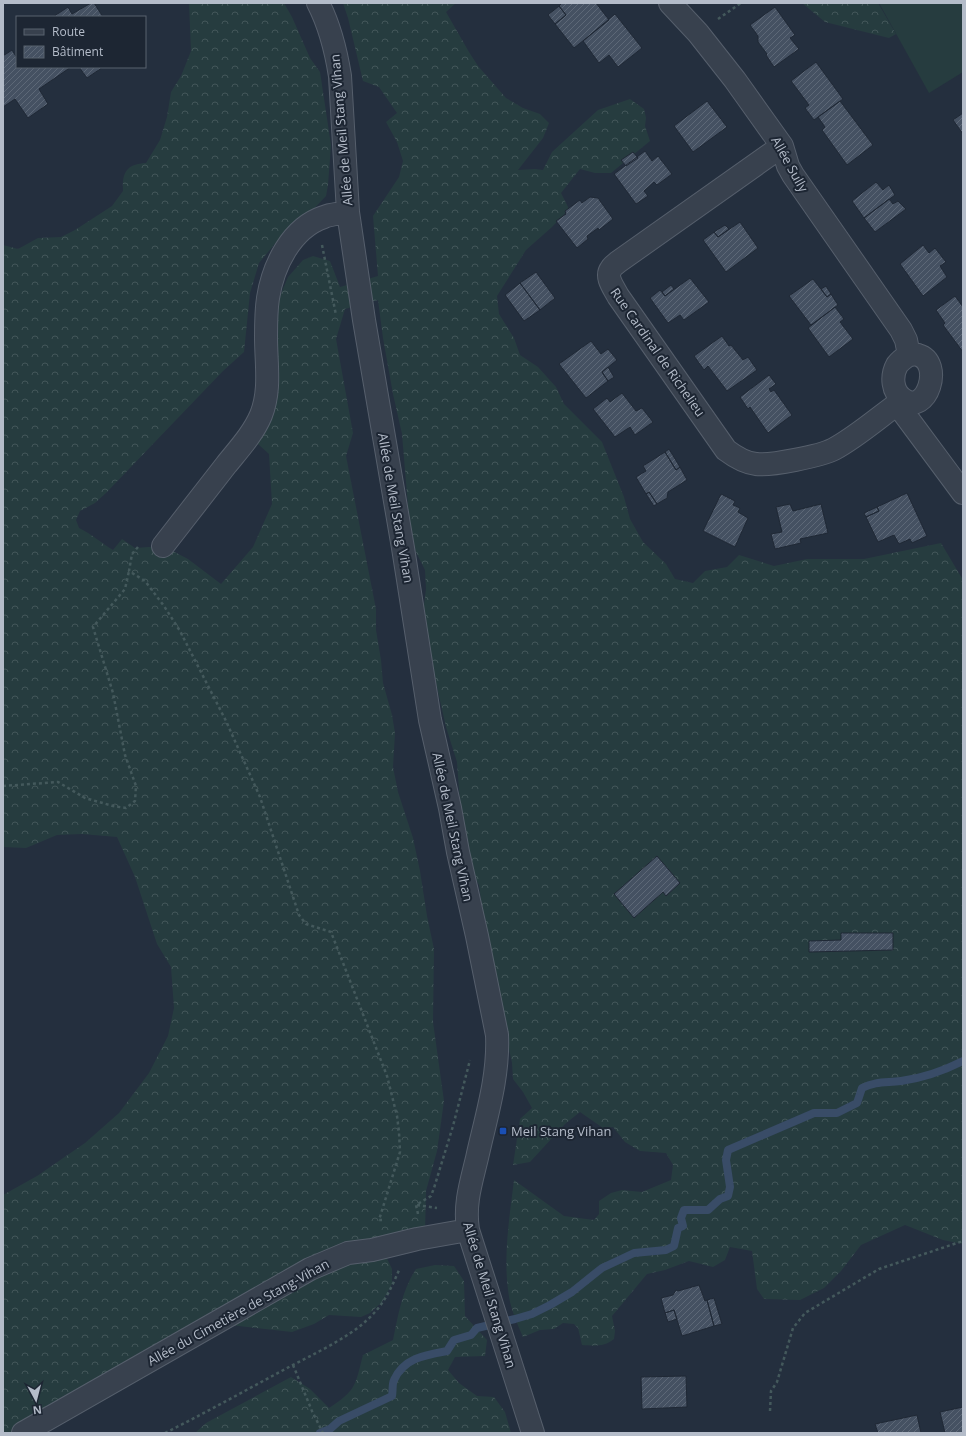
<svg xmlns="http://www.w3.org/2000/svg" width="966" height="1436" font-family="'Open Sans',sans-serif">
<style>
.forest{fill:url(#forest-crowns)}
.garden{fill:#263c3f}
.lines{fill:none;stroke-linecap:round;stroke-linejoin:round}
.stream{stroke:#394c67;stroke-width:8}
.building{fill:url(#building-hatch);stroke:#1f2835}
.minor-casing{stroke:#565f6c;stroke-width:24}
.path{stroke:#44595c;stroke-width:2.5;stroke-dasharray:3 3;stroke-linecap:butt}
.minor{stroke:#38414e;stroke-width:22}
.transit-dot{fill:#1a4fb4;stroke:#1d2633;stroke-width:1.5}
.labels{text-anchor:middle;dominant-baseline:central;stroke-width:4;stroke-linejoin:round;paint-order:stroke}
.street-label{font-size:13px;fill:#b4bcc9;stroke:#1d2633}
.poi-label{font-size:13px;fill:#b4bcc9;stroke:#1d2633;text-anchor:start}
</style>
<defs>
<pattern id="forest-crowns" width="20" height="18" patternUnits="userSpaceOnUse"><rect width="20" height="18" fill="#263c3f"/><path d="M2 6a3 3 0 1 1 6 0M12 15a3 3 0 1 1 6 0" fill="none" stroke="#435659"/></pattern>
<pattern id="building-hatch" width="6" height="6" patternUnits="userSpaceOnUse"><rect width="6" height="6" fill="#455162"/><path d="M-1 1l2-2M0 6l6-6M5 7l2-2" fill="none" stroke="#5d6877"/></pattern>
</defs>
<rect width="100%" height="100%" fill="#242f3e"/>
<path class="forest" d="M189,3H284L292,17L310,58L320,72L331,145L328,185L326,196L306,217L278,240L259,263L250,293L244,352L223,371L106,493L95,503L80,511L76,520L79,528C92,534 101,543 113,550L122,539L135,548L163,546L188,559L221,584L253,547L272,504L269,454L258,444L273,396L277,303L288,277L303,260L313,256L330,261L340,287L378,276L373,216L399,177L403,161L397,142L386,122L397,113L379,87L363,81L348,18L343,3H456L446,12L469,52L478,66L506,98L523,108L540,114L549,123L543,138L518,170L535,169L543,170L552,152L598,110L630,99L644,109L646,118L645,126L650,141L611,173H595L580,169L561,193L569,209L552,227L526,250L497,296L499,314L514,338L520,355L538,367L556,387L564,404L602,442L624,497L630,519L643,542L666,564L675,579L693,583L705,571L727,567L739,555L774,566L807,559H864L941,543L963,580V1244L943,1240L905,1225L861,1245L841,1271L824,1288L800,1300L764,1299L757,1289L752,1251L730,1247L725,1260L713,1267L689,1261L665,1270L647,1274L612,1316L615,1331L614,1339C604,1347 595,1346 582,1345L578,1328L574,1324L563,1323L554,1329L540,1330L523,1337C518,1326 513,1314 510,1302C502,1262 509,1221 514,1180L564,1216L594,1220L599,1214V1201L611,1193L622,1190L642,1192L671,1180L673,1165L666,1153L640,1151L625,1142L613,1127L603,1128L580,1112L565,1124L530,1162L513,1165L520,1119L532,1108L523,1092L513,1079L512,1063L488,953L479,885L464,858L457,762L446,727L422,621L426,589L425,570L411,542L402,434L393,394L383,338L378,300L345,309L336,339L353,433L346,456L376,609V630L381,660L383,683L392,715L395,733L393,767L398,792L413,838L420,871L427,916L434,949L433,1022L444,1101L437,1151L426,1191L425,1232L382,1248L392,1269V1284L382,1302L370,1313L361,1317L329,1315L314,1324L292,1332L221,1324L27,1433H3V1195L37,1176L85,1143L119,1113L149,1073L168,1036L174,1008L171,967L157,944L135,877L117,837L82,834L57,835L26,848L3,847V245L18,249L38,238L61,237L75,230L112,206L123,191C122,173 126,164 146,163L160,140L167,117L171,92L181,76L191,51Z
M802,3H878L896,34L889,38L825,22Z
M435,1265L454,1266L464,1281L465,1316L487,1340L485,1356L455,1357L448,1370L459,1383L477,1396L494,1397L505,1412L511,1433H195L206,1423L291,1377L310,1389L329,1408C357,1390 355,1385 363,1355L393,1340C398,1316 402,1290 416,1269Z"/>
<path class="garden" d="M879,3H963V72L929,93Z"/>
<g class="lines">
<path class="stream" d="M320,1433L330,1429L339,1421L392,1396C393,1391 392,1384 394,1380C404,1358 425,1355 447,1351L454,1340L471,1335L477,1328L515,1319L532,1314L550,1305L572,1292L602,1268L634,1253L666,1250L674,1246L678,1228L683,1226L681,1218L684,1210H708L720,1199L728,1196L730,1187L726,1160L728,1150L814,1113H837L857,1103L862,1088C876,1081 887,1083 901,1081C924,1078 943,1071 963,1061"/>
</g>
<path class="building" d="M91,3H94L103,17H53L68,7L72,14Z
M562,3H596L609,20L574,48L555,24L566,15L559,6Z
M559,6L566,15L555,24L548,15Z
M775,7L795,35L790,38L799,49L774,67L766,55L767,54L758,42V36L750,25Z
M615,14L642,48L618,67L609,55L599,63L583,41Z
M12,50L17,58V67H71L39,89L48,104L28,118L15,99L3,107V56Z
M816,62L843,99L814,120L805,108L809,105L791,81Z
M79,67H103L87,78Z
M707,101L727,127L693,152L674,126Z
M840,101L873,145L847,165L822,130L825,127L818,117Z
M963,113V134L953,120Z
M645,151L652,161L658,156L672,174L657,185L654,182L644,191L648,196L636,204L614,174Z
M633,152L638,158L626,166L621,160Z
M876,182L883,190L889,185L895,195L864,218L852,201Z
M590,197L598,198L613,219L599,230L598,228L587,236L588,239L577,248L556,221L566,214L565,211L580,200L582,203Z
M889,199L893,204L898,201L906,209L875,232L864,218Z
M740,222L758,248L726,272L703,240L714,232L718,237Z
M725,225L729,229L718,237L714,232Z
M923,245L929,253L935,248L946,262L940,266L947,277L923,296L900,264Z
M536,272L555,298L540,310L520,283Z
M690,278L709,302L684,320L680,315L668,323L650,298L660,290L665,296Z
M813,279L827,297L831,294L838,305L811,325L789,296Z
M520,283L540,310L524,321L505,295Z
M671,285L674,289L665,296L662,292Z
M826,286L831,294L827,297L821,289Z
M955,296L963,307V352L943,325L945,323L936,310Z
M835,307L844,319L840,322L853,339L829,357L808,328Z
M722,336L729,346L731,345L743,360L748,357L757,370L727,391L708,366L704,370L694,356Z
M591,341L601,354L608,349L617,360L602,372L608,381L586,398L559,364Z
M608,367L614,377L608,381L602,372Z
M769,375L776,384L769,389L771,392L774,390L792,415L768,433L750,407L748,409L740,397Z
M622,393L636,411L642,408L653,422L635,435L630,427L615,437L593,409L607,398L610,402Z
M669,449L680,467L676,470L665,452Z
M665,452L676,470L680,467L687,480L668,492L667,498L657,504L649,492L646,494L636,477L646,471L643,466Z
M649,492L657,504L654,506L646,494Z
M907,493L927,536L912,543L910,539L899,544L894,535L878,542L866,517L879,511L877,507Z
M721,494L735,501L733,505L740,508L738,512L748,518L735,547L703,531Z
M790,504L793,511L821,504L828,533L800,539L801,543L775,549L771,534L782,532L776,507Z
M877,507L879,511L866,517L864,513Z
M657,856L680,883L666,896L663,892L634,918L614,894Z
M841,933H893V950L809,952V941L841,940Z
M699,1285L705,1301L707,1300L714,1326L682,1336L674,1310L665,1313L661,1298L673,1295L676,1290L678,1291Z
M714,1298L722,1324L714,1326L707,1300Z
M674,1310L677,1319L668,1322L665,1313Z
M686,1376L687,1407L642,1409L641,1377Z
M963,1407V1433H945L940,1412Z
M917,1415L921,1433H878L875,1424Z"/>
<g class="lines">
<g class="minor-casing">
<path id="minor" d="M318,3C330,26 336,51 340,76L348,212L364,320L403,548L430,720L450,808L458,852L477,936L497,1035C499,1077 486,1117 477,1158C471,1183 464,1204 468,1230L533,1433
M670,3L698,33L735,80L782,146L788,166L793,175L901,330L906,340L909,355
M782,146L618,262C616,264 612,266 611,269C605,277 614,288 618,296L726,450C734,456 745,463 756,464C770,466 821,456 834,449C858,436 880,416 903,400
M909,355C911,355 915,354 918,355C944,362 927,417 903,399C892,392 891,376 897,365C900,361 904,358 909,355Z
M897,404L963,493
M163,546C184,519 205,492 226,465C238,450 253,434 261,415C271,390 266,364 266,337C266,324 266,311 268,298C273,266 291,228 324,217C331,214 340,214 348,212
M23,1433L310,1269L348,1253L372,1250L417,1239L468,1230"/>
</g>
<path class="path" d="M718,19L741,3
M322,245L336,315
M138,547L132,554L129,571L145,581L164,606L180,631L226,721L260,797L299,915L306,924L331,932L387,1076L397,1116L399,1132L400,1152L379,1220H382
M3,786L58,782L85,798L113,806L126,808L135,801L136,786L125,755L113,693L93,627L125,589L129,571
M417,1205L437,1208
M418,1214L416,1205L431,1196L434,1188L453,1126L470,1060
M293,1365L312,1411L323,1433
M770,1411L771,1391L777,1382L793,1328L805,1313L879,1269L963,1241
M165,1433C207,1412 248,1389 289,1367C312,1355 348,1338 367,1320C383,1306 391,1289 399,1270"/>
<use href="#minor" class="minor"/>
</g>
<rect class="transit-dot" x="499" y="1127" width="8" height="8" rx="2"/>
<g class="labels">
<g class="street-label">
<text transform="translate(341 130) rotate(-95)">Allée de Meil Stang Vihan</text>
<text transform="translate(790 164) rotate(61)">Allée Sully</text>
<text transform="translate(658 352) rotate(55)">Rue Cardinal de Richelieu</text>
<text transform="translate(396 508) rotate(80)">Allée de Meil Stang Vihan</text>
<text transform="translate(453 827) rotate(78)">Allée de Meil Stang Vihan</text>
<text transform="translate(490 1295) rotate(73)">Allée de Meil Stang Vihan</text>
<text transform="translate(238 1312) rotate(-29)">Allée du Cimetière de Stang-Vihan</text>
</g>
<g class="poi-label">
<text x="511" y="1131">Meil Stang Vihan</text>
</g>
</g>
<rect width="966" height="1436" fill="none" stroke="#b4bcc9" stroke-width="8"/>
<rect x="16" y="16" width="130" height="52" fill="#1d2633" stroke="#59626f"/>
<rect x="24" y="29" width="20" height="6" fill="#38414e" stroke="#59626f"/>
<text x="52" y="36" font-size="12" fill="#b4bcc9">Route</text>
<rect x="24" y="46" width="20" height="12" fill="url(#building-hatch)" stroke="#59626f"/>
<text x="52" y="56" font-size="12" fill="#b4bcc9">Bâtiment</text>
<g transform="translate(36 1400) rotate(173)" stroke="#1d2633" stroke-width="3" paint-order="stroke">
<path d="M0-3L7 15L0 10L-7 15Z" fill="#b4bcc9"/>
<text y="-6" font-size="11" font-weight="bold" text-anchor="middle" fill="#b4bcc9">N</text>
</g>
</svg>
